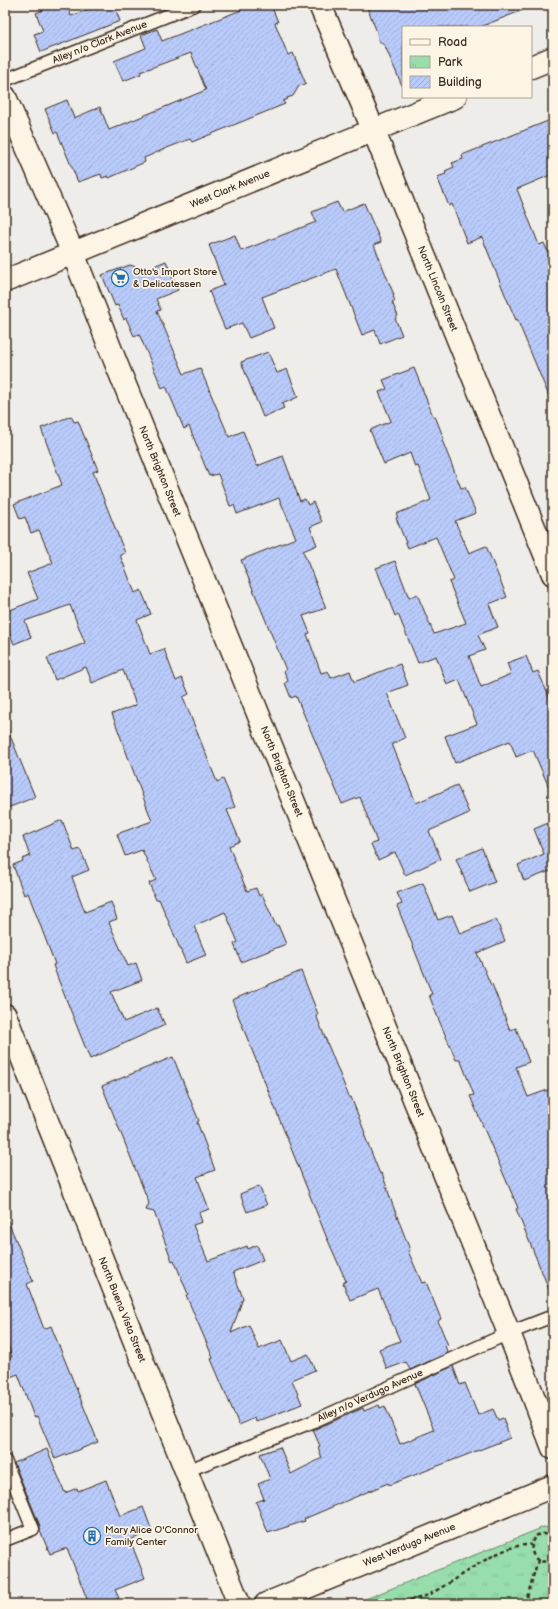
<svg xmlns="http://www.w3.org/2000/svg" width="558" height="1609" font-family="'Balsamiq Sans',sans-serif">
<style>
.park{fill:url(#park-tufts);stroke:#698465}
.building{fill:url(#building-hatch);stroke:#3b2a1e}
.lines{fill:none;stroke-linecap:round;stroke-linejoin:round}
.service-casing{stroke:#3b2a1e;stroke-width:15}
.minor-casing{stroke:#3b2a1e;stroke-width:25}
.secondary-casing{stroke:#3b2a1e;stroke-width:25}
.path{stroke:#3b2a1e;stroke-width:2.5;stroke-dasharray:4 3;stroke-linecap:butt}
.service{stroke:#fcf5e5;stroke-width:12}
.minor{stroke:#fcf5e5;stroke-width:22}
.secondary{stroke:#fcf5e5;stroke-width:22}
.labels{text-anchor:middle;dominant-baseline:central;stroke-width:3.5;stroke-linejoin:round;paint-order:stroke}
.street-label{font-size:10px;fill:#3b2a1e;stroke:#fcf5e5}
.poi-label{font-size:10px;fill:#3b2a1e;stroke:#fcf5e5;text-anchor:start}
</style>
<defs>
<pattern id="park-tufts" width="24" height="20" patternUnits="userSpaceOnUse"><rect width="24" height="20" fill="#97deac"/><path d="M3 7l-1-3M5 7V3M7 7l1-3M15 17l-1-3M17 17v-4M19 17l1-3" fill="none" stroke="#83bf94"/></pattern>
<pattern id="building-hatch" width="6" height="6" patternUnits="userSpaceOnUse"><rect width="6" height="6" fill="#b9cbfb"/><path d="M-1 1l2-2M0 6l6-6M5 7l2-2" fill="none" stroke="#a0aed7"/></pattern>
</defs>
<rect width="100%" height="100%" fill="#efede9"/>
<filter id="ink" filterUnits="userSpaceOnUse"><feTurbulence type="fractalNoise" baseFrequency=".025" numOctaves="2"/><feDisplacementMap in="SourceGraphic" scale="8" xChannelSelector="R" yChannelSelector="G"/><feConvolveMatrix kernelMatrix="1 2 1 2 8 2 1 2 1" color-interpolation-filters="sRGB"/></filter>
<g filter="url(#ink)">
<path class="park" d="M544,1527L553,1529V1604H353Z"/>
<path class="building" d="M56,5H67L71,16L99,5H114L120,21L41,52L34,34L43,31L36,13Z
M254,5H271L278,22L275,23L288,55L293,53L306,84L299,86L293,96L287,98L288,99L283,101L285,104L192,142L190,139L167,148L144,158L145,162L109,178L108,176L102,178L101,174L78,182L57,132L55,133L45,109L67,100L74,118L100,107L109,130L206,90L191,53L140,72L141,74L123,81L114,61L146,48L141,35L157,29L162,41Z
M366,5H533V6L480,27H403V88L385,46L378,40L377,32Z
M553,119V174L517,189L539,245L544,243L548,252L553,250V406L517,319L516,320L506,297L482,237L467,243L452,204L449,206L437,177L446,174L445,171L454,167L452,163L463,159L462,155Z
M337,202L342,212L364,203L381,242L374,245L394,295L393,296L395,301L392,302L398,316L395,318L402,335L380,344L375,330L362,335L336,269L262,297L274,328L249,338L242,323L225,329L209,291L224,285L209,245L235,235L241,251L316,222L312,212Z
M166,261L178,290L156,299L161,310L157,311L184,374L200,368L229,437L243,431L257,466L283,456L300,501L305,499L308,505L313,502L322,522L310,527L317,545L303,551L326,608L303,616L310,633L307,634L321,673L328,671L331,678L350,671L354,682L400,664L408,685L387,693L405,738L392,744L416,803L457,785L469,813L429,831L441,859L405,875L395,852L378,860L371,844L377,842L360,797L342,804L296,696L291,698L285,683L288,681L284,671L286,670L241,560L296,538L279,498L237,514L234,505L230,506L218,474L209,476L189,426L184,429L166,386L162,388L139,334L134,336L126,318L124,320L118,305L115,306L102,275L130,265L136,267L139,272Z
M268,352L277,373L287,369L298,397L282,404L284,408L263,417L241,362Z
M414,368L433,416H435L444,439L442,440L461,488L465,487L476,513L455,521L469,553L486,546L507,597L489,604L498,627L478,635L485,650L469,656L481,687L511,674L507,663L526,656L533,673L538,671L553,706V797L533,750L516,757L510,741L455,763L445,736L477,724L459,680L447,685L436,656L418,663L398,614L395,616L376,568L395,561L409,598L417,594L434,634L466,623L449,582L454,580L436,537L408,548L396,518L398,517L396,514L431,500L418,466L415,467L410,453L384,464L370,430L391,421L379,392L387,389L383,380Z
M71,416L74,422L78,421L98,470L93,472L125,553L120,555L135,593L141,590L151,614L137,620L150,654L164,649L176,681L182,678L189,694L183,697L217,782L223,779L235,807L227,810L240,841L229,846L247,891L256,888L259,896L262,894L276,926L278,925L286,944L241,962L234,944L238,942L225,912L194,926L206,955L186,963L159,899L156,900L149,883L156,880L142,850L125,856L117,834L152,821L112,714L136,705L123,670L92,683L86,667L55,680L47,658L85,643L70,605L25,621L31,637L14,644L7,627H5V612L38,599L27,573L53,563L39,530L31,533L25,517L20,519L14,504L62,485L41,428Z
M5,723L35,797L5,809Z
M62,820L74,851L80,849L89,870L72,877L85,912L111,902L117,919L109,922L110,925L128,966L136,963L142,980L111,992L124,1022L157,1008L165,1025L90,1059L58,979L53,965L55,964L28,893L24,895L13,865L23,861L22,859L30,856L23,837Z
M553,821V875L550,871L524,881L518,865L544,854L534,829Z
M482,848L495,882L470,892L456,859Z
M423,883L438,920L452,915L460,934L496,919L505,941L477,953L491,985L492,984L510,1030L516,1028L529,1062L516,1067L528,1097L553,1088V1299L516,1209L518,1208L470,1096L474,1095L460,1059L456,1060L438,1018L429,995L432,994L397,906L402,904L397,893Z
M301,971L318,1014L316,1015L341,1077L349,1097H351L365,1133L364,1134L380,1174L382,1173L392,1203L410,1250L408,1251L422,1283L426,1282L441,1319L438,1321L448,1345L445,1346L448,1353L410,1370L406,1362L387,1369L379,1349L400,1341L378,1289L350,1300L343,1283L346,1281L326,1236L232,1000Z
M173,1057L199,1121L197,1122L215,1170L197,1177L209,1209L199,1213L202,1222L193,1225L208,1261L247,1246L248,1249L257,1245L263,1260L233,1272L243,1298L231,1333L249,1325L259,1349L282,1340L291,1361L308,1354L315,1370L292,1380L302,1404L256,1422L255,1418L239,1425L211,1359L213,1358L186,1295L188,1294L174,1260L172,1261L154,1212L146,1210L149,1203L102,1086Z
M259,1186L267,1205L247,1212L240,1194Z
M5,1214L33,1281L27,1284L44,1329L51,1326L98,1442L55,1459L37,1416L34,1417L18,1374L5,1379V1360L12,1357L5,1337Z
M453,1366L460,1385L465,1383L478,1415L493,1409L498,1420L503,1418L510,1438L389,1485L388,1483L304,1519L305,1521L268,1533L256,1502L264,1499L258,1484L270,1479L260,1454L280,1447L291,1474L322,1458L318,1447L320,1446L313,1430L363,1408L364,1411L379,1405L380,1408L385,1406L400,1444L434,1430L415,1384Z
M47,1449L65,1493L77,1488L78,1491L106,1480L120,1516L143,1507L152,1531L130,1540L145,1578L115,1590L119,1598L105,1604H89L67,1548L50,1554L40,1531V1526L14,1463Z"/>
<g class="lines">
<g class="service-casing">
<g id="service">
<path id="s1" d="M5,80L194,5"/>
<path d="M5,1461L33,1529L5,1540"/>
<path id="s2" d="M186,1471L312,1422L509,1333L553,1316"/>
</g>
</g>
<g class="minor-casing">
<g id="minor">
<path id="s3" d="M320,5L373,129L553,574"/>
<path d="M531,67L553,58"/>
<path id="s4" d="M5,97L73,253L116,363L509,1333L553,1448"/>
<path id="s5" d="M5,281L455,97"/>
</g>
</g>
<g class="secondary-casing">
<g id="secondary">
<path id="s6" d="M5,1015L239,1604"/>
<path id="s7" d="M266,1604L553,1486"/>
</g>
</g>
<path class="path" d="M553,1537C523,1520 526,1576 553,1558
M389,1604C401,1601 416,1600 428,1595C455,1582 501,1542 531,1545
M522,1604L526,1601
M526,1604V1601L538,1560"/>
<use href="#service" class="service"/>
<use href="#minor" class="minor"/>
<use href="#secondary" class="secondary"/>
</g>
</g>
<defs>
<g id="supermarket-ring" transform="scale(0.9)"><circle r="9.5" fill="#fcf5e5" stroke="#1f6fb2" stroke-width="1.5"/><path d="M-6-5.5h2.5l.6 2H6L4.5 2H-2.5L-4.4-4H-6ZM-1.5 3.2a1.3 1.3 0 1 0 .1 0ZM3 3.2a1.3 1.3 0 1 0 .1 0Z" fill="#1f6fb2"/></g>
<g id="building-ring" transform="scale(0.9)"><circle r="9.5" fill="#fcf5e5" stroke="#1f6fb2" stroke-width="1.5"/><path d="M-4-6H4V6H1V3H-1V6H-4ZM-2.5-4.3h1.7v1.8h-1.7ZM.8-4.3h1.7v1.8H.8ZM-2.5-1h1.7V.8h-1.7ZM.8-1h1.7V.8H.8Z" fill="#1f6fb2"/></g>
</defs>
<g fill-rule="evenodd">
<use href="#supermarket-ring" x="120" y="278"/>
<use href="#building-ring" x="92" y="1536"/>
</g>
<g class="labels">
<g class="street-label">
<text stroke="none"><textPath href="#s1" startOffset="102">Alley n/o Clark Avenue</textPath></text>
<text stroke="none"><textPath href="#s5" startOffset="243">West Clark Avenue</textPath></text>
<text stroke="none"><textPath href="#s3" startOffset="307">North Lincoln Street</textPath></text>
<text stroke="none"><textPath href="#s4" startOffset="405">North Brighton Street</textPath></text>
<text stroke="none"><textPath href="#s4" startOffset="729">North Brighton Street</textPath></text>
<text stroke="none"><textPath href="#s4" startOffset="1053">North Brighton Street</textPath></text>
<text stroke="none"><textPath href="#s6" startOffset="317">North Buena Vista Street</textPath></text>
<text stroke="none"><textPath href="#s2" startOffset="199">Alley n/o Verdugo Avenue</textPath></text>
<text stroke="none"><textPath href="#s7" startOffset="155">West Verdugo Avenue</textPath></text>
</g>
<g class="poi-label">
<text x="133" y="272">Otto's Import Store<tspan x="133" dy="12">&amp; Delicatessen</tspan></text>
<text x="105" y="1530">Mary Alice O'Connor<tspan x="105" dy="12">Family Center</tspan></text>
</g>
</g>
<rect width="558" height="1609" fill="none" stroke="#fcf5e5" stroke-width="20"/>
<rect x="10" y="10" width="538" height="1589" fill="none" stroke="#3b2a1e" stroke-width="1.5" filter="url(#ink)"/>
<rect x="402" y="26" width="130" height="72" fill="#fcf5e5" stroke="#afa495"/>
<rect x="410" y="39" width="20" height="6" fill="#fcf5e5" stroke="#afa495"/>
<text x="438" y="46" font-size="12" fill="#3b2a1e">Road</text>
<rect x="410" y="56" width="20" height="12" fill="url(#park-tufts)" stroke="#afa495"/>
<text x="438" y="66" font-size="12" fill="#3b2a1e">Park</text>
<rect x="410" y="76" width="20" height="12" fill="url(#building-hatch)" stroke="#afa495"/>
<text x="438" y="86" font-size="12" fill="#3b2a1e">Building</text>
</svg>
